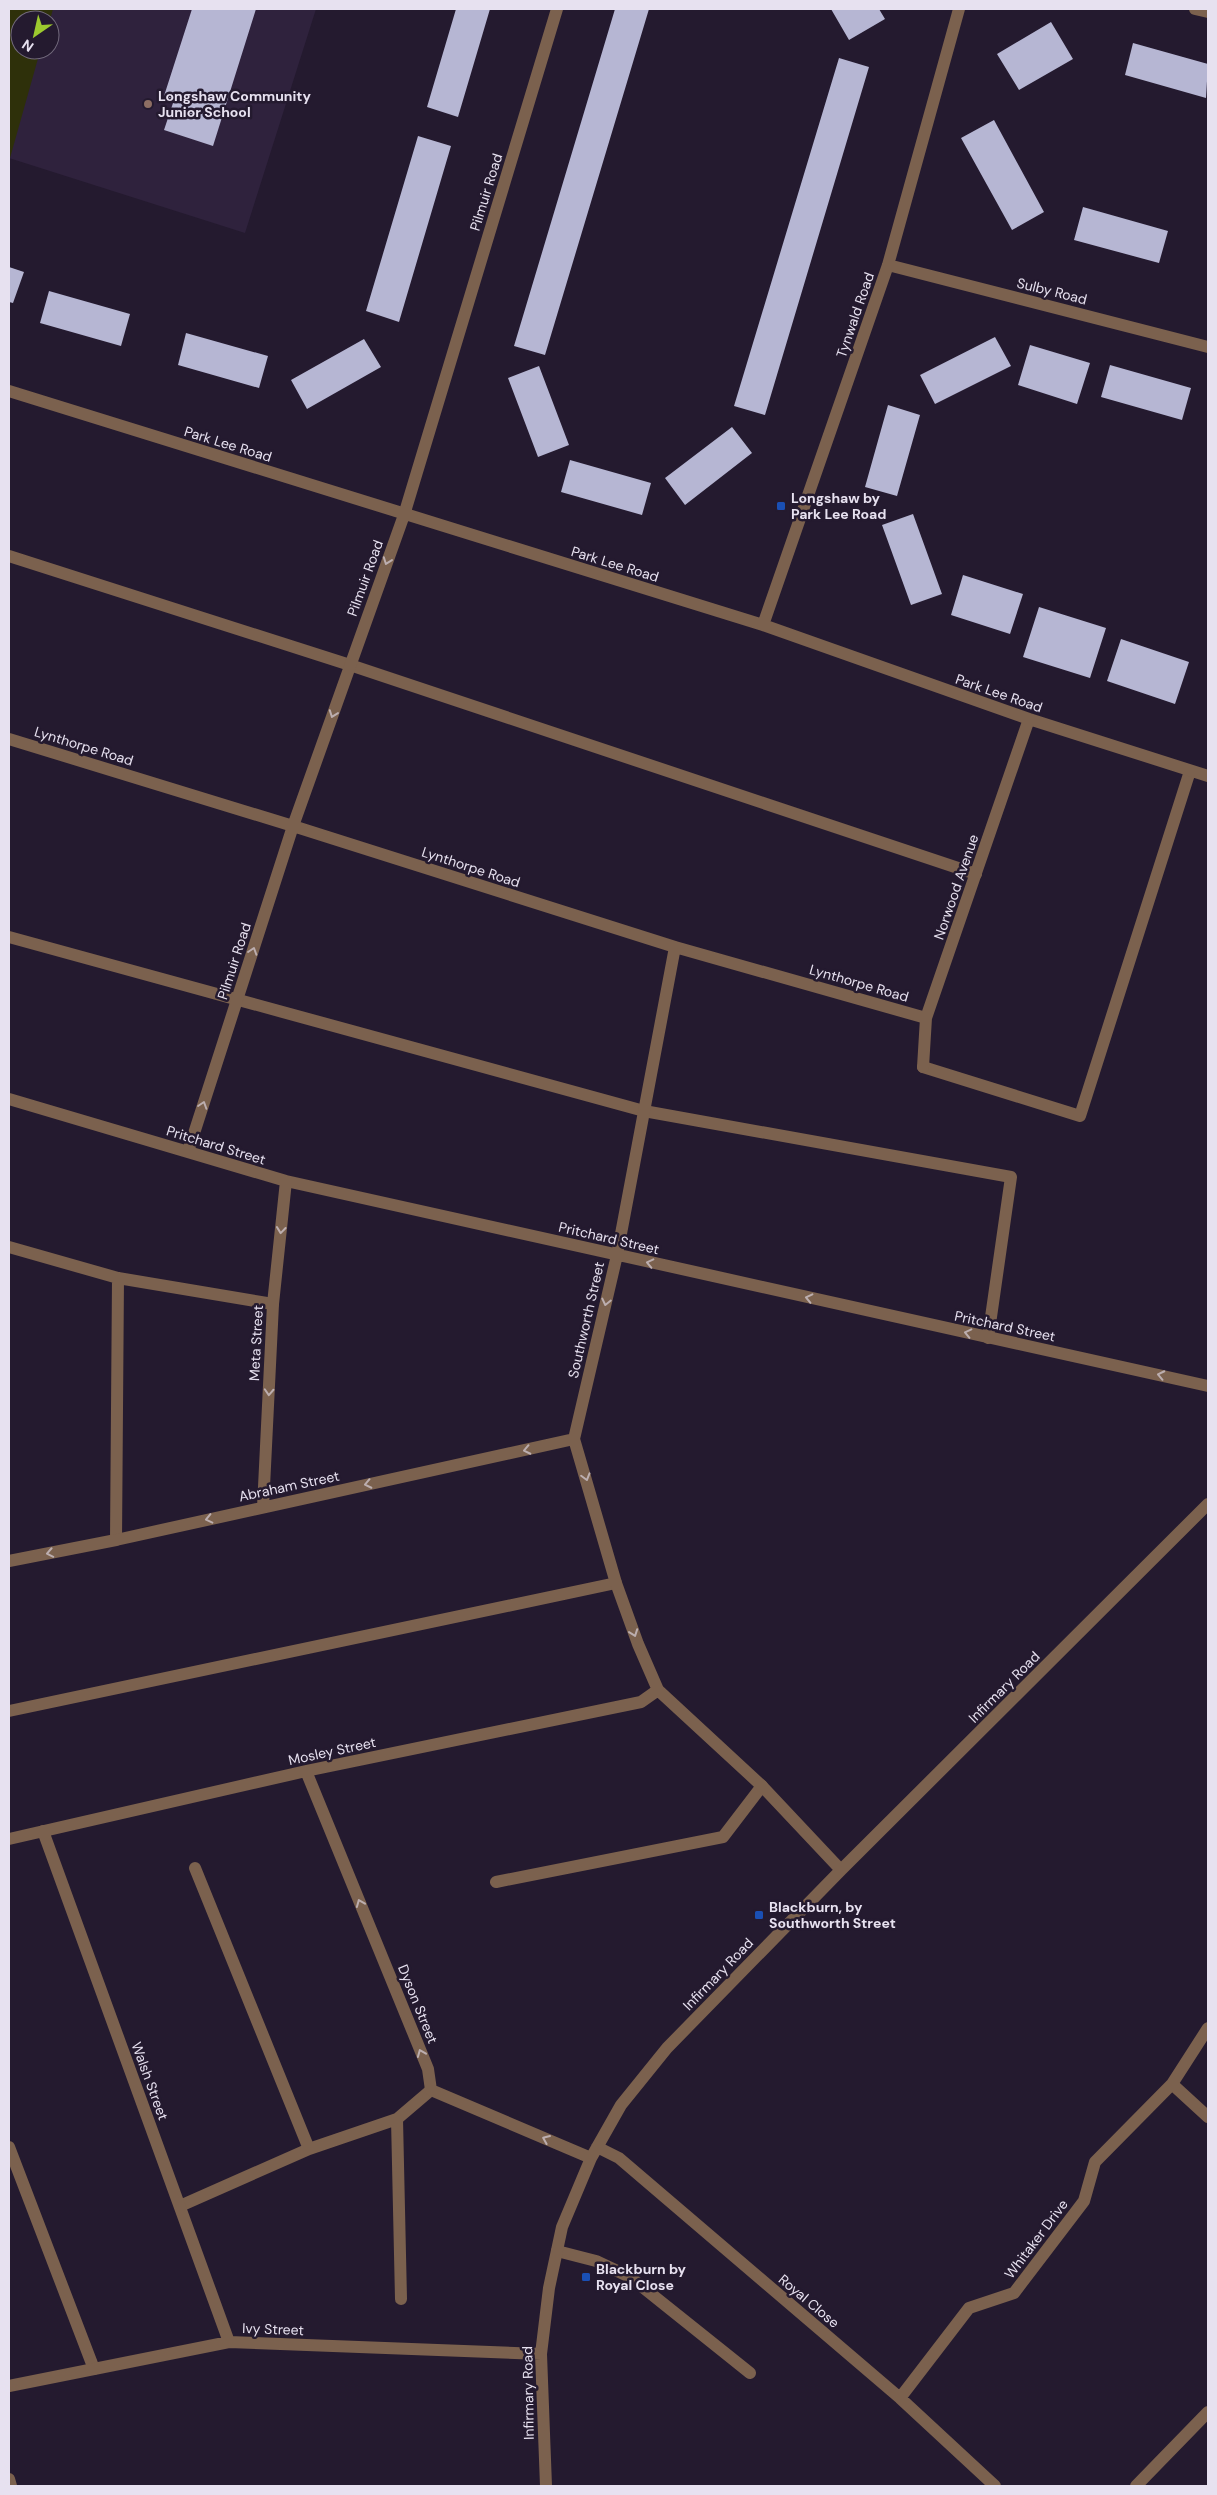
<svg xmlns="http://www.w3.org/2000/svg" width="1217" height="2495" font-family="'DM Sans',sans-serif">
<style>
.built{fill:#2f223d;fill-rule:evenodd}
.green{fill:#2e300a}
.building{fill:#b6b6d3}
.lines{fill:none;stroke-linecap:round;stroke-linejoin:round}
.service{stroke:#7b614e;stroke-width:12}
.minor{stroke:#7b614e;stroke-width:12}
.oneway{stroke:#bcaeaf}
.education-dot{fill:#8d6e63;stroke:#241a2f;stroke-width:2}
.transit-dot{fill:#1a4fb4;stroke:#241a2f;stroke-width:2}
.labels{text-anchor:middle;dominant-baseline:central;stroke-width:5;stroke-linejoin:round;paint-order:stroke}
.poi-label{font-size:14px;font-weight:bold;fill:#e7e1f0;stroke:#241a2f;text-anchor:start}
.street-label{font-size:14px;fill:#e7e1f0;stroke:#241a2f}
</style>
<rect width="100%" height="100%" fill="#241a2f"/>
<path class="built" d="M9,9H316L245,233L9,158ZM20,20H50V50H20Z"/>
<path class="green" d="M9,9H53L50,20H20V50H30L39,55L10,158Z"/>
<path class="building" d="M192,9H256L213,146L164,130L174,100L164,96Z
M456,9H490L458,117L427,107Z
M615,9H649L545,355L514,346Z
M831,9H879L885,19L849,40Z
M1051,22L1073,59L1019,90L997,54Z
M1133,43L1208,64L1206,98L1125,75Z
M839,58L869,67L765,415L734,406Z
M994,120L1044,212L1012,230L961,138Z
M418,136L451,146L399,322L366,311Z
M1083,207L1168,231L1159,263L1074,240Z
M9,267L24,272L13,303L9,302Z
M49,291L130,314L121,346L40,323Z
M186,333L268,356L259,388L178,365Z
M995,337L1011,366L935,404L920,375Z
M364,339L381,367L307,409L291,380Z
M1030,345L1090,363L1077,404L1018,385Z
M1110,365L1191,388L1182,420L1101,397Z
M539,366L569,445L538,457L508,378Z
M888,405L920,415L897,496L865,487Z
M732,427L752,453L685,505L665,478Z
M570,460L651,483L642,515L561,492Z
M913,514L942,594L911,605L882,525Z
M963,575L1023,594L1010,634L951,615Z
M1039,607L1106,628L1090,678L1023,657Z
M1121,639L1189,662L1175,704L1107,681Z"/>
<g class="lines">
<path class="service" d="M9,556L350,665L976,874
M9,937L644,1111L1011,1177L988,1338
M923,1067L1080,1116L1190,771
M9,1247L118,1278L273,1304
M116,1540L118,1278
M9,1711L616,1583
M195,1868L309,2149
M496,1882L723,1837L762,1786
M397,2119L401,2299
M9,2147L94,2369
M180,2206L309,2149L397,2119L431,2090
M557,2251L596,2261L630,2277L750,2373
M1136,2486L1208,2412"/>
<path class="minor" d="M1195,9L1208,12
M888,265L1208,347
M9,391L763,625L1029,719L1208,776
M763,625L888,265L959,9
M9,739L293,826L675,947L926,1018
M675,947L617,1255L574,1439L616,1583L638,1644L658,1690L762,1786L841,1870
M923,1067L926,1018L1029,719
M9,1099L286,1181L1208,1386
M188,1152L293,826L404,515L557,9
M263,1507L273,1304L286,1181
M9,1561L116,1540L574,1439
M306,1771L428,2069L431,2090L591,2158
M43,1831L229,2342
M9,1839L306,1771L641,1702L658,1690
M1172,2084L1208,2117
M597,2147L619,2158L900,2398L995,2486
M9,2386L229,2342L541,2354
M900,2398L969,2308L1014,2293L1084,2201L1095,2162L1172,2084L1208,2028
M9,2479L11,2486
M546,2486L541,2354L549,2288L562,2227L591,2158L621,2105L667,2048L841,1870L1208,1504"/>
</g>
<defs><path id="oneway-chevron" d="M-2-3.5L2.5 0L-2 3.5" fill="none" stroke-width="1.6" stroke-linecap="round" stroke-linejoin="round" transform="scale(1.25)"/></defs>
<g class="oneway">
<use href="#oneway-chevron" transform="translate(387 561) rotate(110)"/>
<use href="#oneway-chevron" transform="translate(333 714) rotate(110)"/>
<use href="#oneway-chevron" transform="translate(253 951) rotate(-72)"/>
<use href="#oneway-chevron" transform="translate(203 1105) rotate(-72)"/>
<use href="#oneway-chevron" transform="translate(281 1230) rotate(96)"/>
<use href="#oneway-chevron" transform="translate(650 1263) rotate(-167)"/>
<use href="#oneway-chevron" transform="translate(809 1298) rotate(-167)"/>
<use href="#oneway-chevron" transform="translate(606 1302) rotate(103)"/>
<use href="#oneway-chevron" transform="translate(968 1333) rotate(-167)"/>
<use href="#oneway-chevron" transform="translate(1161 1375) rotate(-168)"/>
<use href="#oneway-chevron" transform="translate(269 1392) rotate(93)"/>
<use href="#oneway-chevron" transform="translate(527 1450) rotate(168)"/>
<use href="#oneway-chevron" transform="translate(586 1477) rotate(74)"/>
<use href="#oneway-chevron" transform="translate(368 1484) rotate(168)"/>
<use href="#oneway-chevron" transform="translate(209 1519) rotate(167)"/>
<use href="#oneway-chevron" transform="translate(50 1553) rotate(169)"/>
<use href="#oneway-chevron" transform="translate(634 1633) rotate(70)"/>
<use href="#oneway-chevron" transform="translate(360 1903) rotate(-112)"/>
<use href="#oneway-chevron" transform="translate(421 2053) rotate(-112)"/>
<use href="#oneway-chevron" transform="translate(546 2139) rotate(-157)"/>
</g>
<circle class="education-dot" cx="148" cy="104" r="5"/>
<g class="transit-dot">
<rect x="776" y="501" width="10" height="10" rx="2.5"/>
<rect x="754" y="1910" width="10" height="10" rx="2.5"/>
<rect x="581" y="2272" width="10" height="10" rx="2.5"/>
</g>
<g class="labels">
<g class="poi-label">
<text x="158" y="96">Longshaw Community<tspan x="158" dy="16">Junior School</tspan></text>
<text x="791" y="498">Longshaw by<tspan x="791" dy="16">Park Lee Road</tspan></text>
<text x="769" y="1907">Blackburn, by<tspan x="769" dy="16">Southworth Street</tspan></text>
<text x="596" y="2269">Blackburn by<tspan x="596" dy="16">Royal Close</tspan></text>
</g>
<g class="street-label">
<text transform="translate(486 192) rotate(-73)">Pilmuir Road</text>
<text transform="translate(1052 291) rotate(14)">Sulby Road</text>
<text transform="translate(855 315) rotate(-71)">Tynwald Road</text>
<text transform="translate(228 444) rotate(17)">Park Lee Road</text>
<text transform="translate(615 564) rotate(17)">Park Lee Road</text>
<text transform="translate(365 578) rotate(-70)">Pilmuir Road</text>
<text transform="translate(999 693) rotate(19)">Park Lee Road</text>
<text transform="translate(84 746) rotate(17)">Lynthorpe Road</text>
<text transform="translate(471 867) rotate(18)">Lynthorpe Road</text>
<text transform="translate(956 887) rotate(-71)">Norwood Avenue</text>
<text transform="translate(234 961) rotate(-72)">Pilmuir Road</text>
<text transform="translate(859 983) rotate(16)">Lynthorpe Road</text>
<text transform="translate(216 1145) rotate(17)">Pritchard Street</text>
<text transform="translate(609 1238) rotate(13)">Pritchard Street</text>
<text transform="translate(586 1320) rotate(-77)">Southworth Street</text>
<text transform="translate(1005 1326) rotate(12)">Pritchard Street</text>
<text transform="translate(256 1343) rotate(-87)">Meta Street</text>
<text transform="translate(289 1486) rotate(-12)">Abraham Street</text>
<text transform="translate(1004 1687) rotate(-45)">Infirmary Road</text>
<text transform="translate(332 1751) rotate(-12)">Mosley Street</text>
<text transform="translate(718 1974) rotate(-46)">Infirmary Road</text>
<text transform="translate(418 2004) rotate(68)">Dyson Street</text>
<text transform="translate(150 2081) rotate(70)">Walsh Street</text>
<text transform="translate(1036 2239) rotate(-53)">Whitaker Drive</text>
<text transform="translate(809 2301) rotate(40)">Royal Close</text>
<text transform="translate(273 2329) rotate(2)">Ivy Street</text>
<text transform="translate(528 2393) rotate(-91)">Infirmary Road</text>
</g>
</g>
<rect width="1217" height="2495" fill="none" stroke="#e7e1f0" stroke-width="20"/>
<g transform="translate(35 35) rotate(214)"><circle r="24" fill="#241a2f" stroke="#726a7c"/>
<path d="M0-4L9 19L0 12L-9 19Z" fill="#9dca2f"/>
<text y="-8" font-size="14" font-weight="bold" text-anchor="middle" fill="#e7e1f0">N</text>
</g>
</svg>
